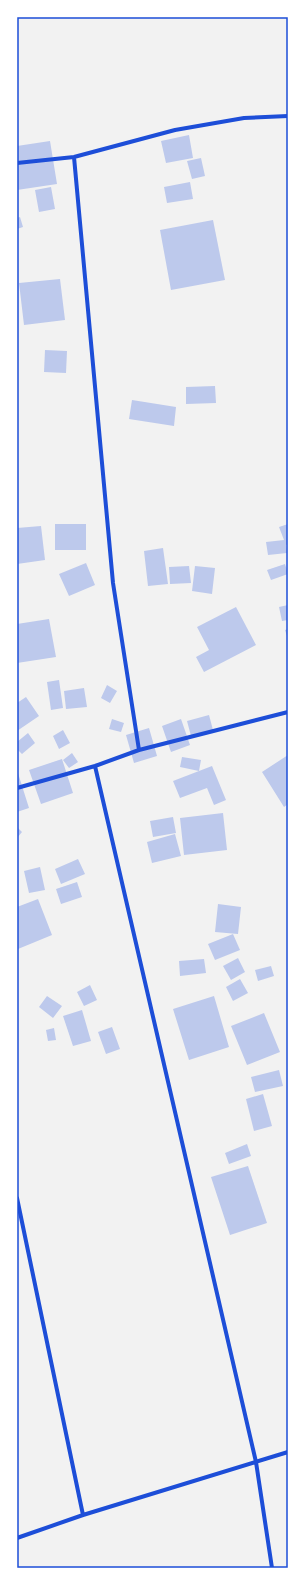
<svg xmlns="http://www.w3.org/2000/svg" width="305" height="1585" font-family="Spectral,serif">
<style>
.building{fill:#bdc9ec}
.lines{fill:none;stroke-linecap:round;stroke-linejoin:round}
.minor{stroke:#1d4ed8;stroke-width:4}
.neatline{fill:none;stroke:#1d4ed8;stroke-width:1.5}
</style>
<rect width="100%" height="100%" fill="#f2f2f2"/>
<path class="building" d="M189,135L193,158L166,163L161,141Z
M50,141L57,184L17,190V146Z
M201,158L205,176L192,179L187,161Z
M190,182L193,199L167,203L164,187Z
M51,187L55,209L39,212L35,190Z
M20,217L23,227L17,229V218Z
M213,220L225,280L171,290L160,230Z
M60,279L65,320L24,325L19,283Z
M45,350L67,351L66,373L44,372Z
M215,386L216,403L186,404V387Z
M132,400L176,407L174,426L129,419Z
M55,524H86V550H55Z
M288,524V544L286,545L287,553L268,555L266,542L284,540L279,527Z
M41,526L45,560L17,564V528Z
M163,548L168,584L148,586L144,551Z
M86,563L95,585L69,596L59,574Z
M285,564L288,574L271,580L267,570Z
M189,566L191,583L170,584L169,567Z
M195,566L215,568L212,594L192,591Z
M288,605V620L282,621L279,607Z
M236,607L256,645L204,672L196,657L209,650L197,627Z
M49,619L56,657L17,663V624Z
M288,629V639L285,630Z
M59,680L63,708L51,710L47,682Z
M107,685L117,691L110,703L101,698Z
M84,688L87,707L66,709L64,691Z
M26,697L39,716L17,731V703Z
M209,715L213,730L191,736L187,721Z
M112,719L124,723L121,732L109,729Z
M181,719L190,745L171,752L162,726Z
M149,728L157,756L134,763L126,735Z
M63,730L70,743L59,749L53,736Z
M28,733L35,743L22,754L17,749V742Z
M72,753L78,762L69,768L63,760Z
M288,755V804L284,807L262,772Z
M182,757L201,760L199,771L180,767Z
M62,759L73,793L41,804L29,770Z
M212,766L226,800L214,805L207,788L180,798L173,781Z
M17,770L29,808L17,812Z
M223,813L227,850L184,855L180,818Z
M173,817L176,833L153,837L150,821Z
M17,827L22,832L17,838Z
M175,834L181,856L152,863L147,842Z
M78,859L85,874L61,884L55,869Z
M40,867L45,890L29,893L24,871Z
M77,882L82,897L61,904L56,889Z
M38,899L52,935L18,949L17,907Z
M218,904L241,907L238,934L215,932Z
M233,934L240,950L215,960L208,944Z
M238,958L245,972L231,980L223,966Z
M204,959L206,973L180,976L179,961Z
M271,966L274,976L258,981L255,970Z
M240,979L248,993L233,1001L226,987Z
M90,985L97,1000L84,1006L77,992Z
M47,996L62,1006L53,1018L39,1007Z
M214,996L229,1047L189,1060L173,1009Z
M82,1010L91,1041L73,1046L63,1016Z
M264,1013L280,1052L247,1065L231,1026Z
M112,1027L120,1049L106,1054L98,1032Z
M54,1028L56,1040L48,1041L46,1030Z
M279,1070L283,1086L255,1092L251,1077Z
M263,1094L272,1126L254,1131L246,1099Z
M247,1144L251,1156L229,1164L225,1153Z
M248,1166L267,1223L230,1235L211,1177Z"/>
<g class="lines">
<path class="minor" d="M74,157L113,583L139,750
M17,163L74,157L175,130L244,118L288,116
M95,766L256,1462L272,1568
M17,788L95,766L139,750L288,712
M17,1198L83,1515
M17,1538L83,1515L288,1452"/>
</g>
<rect width="305" height="1585" fill="none" stroke="#ffffff" stroke-width="36"/>
<rect x="18" y="18" width="269" height="1549" class="neatline"/>
</svg>
